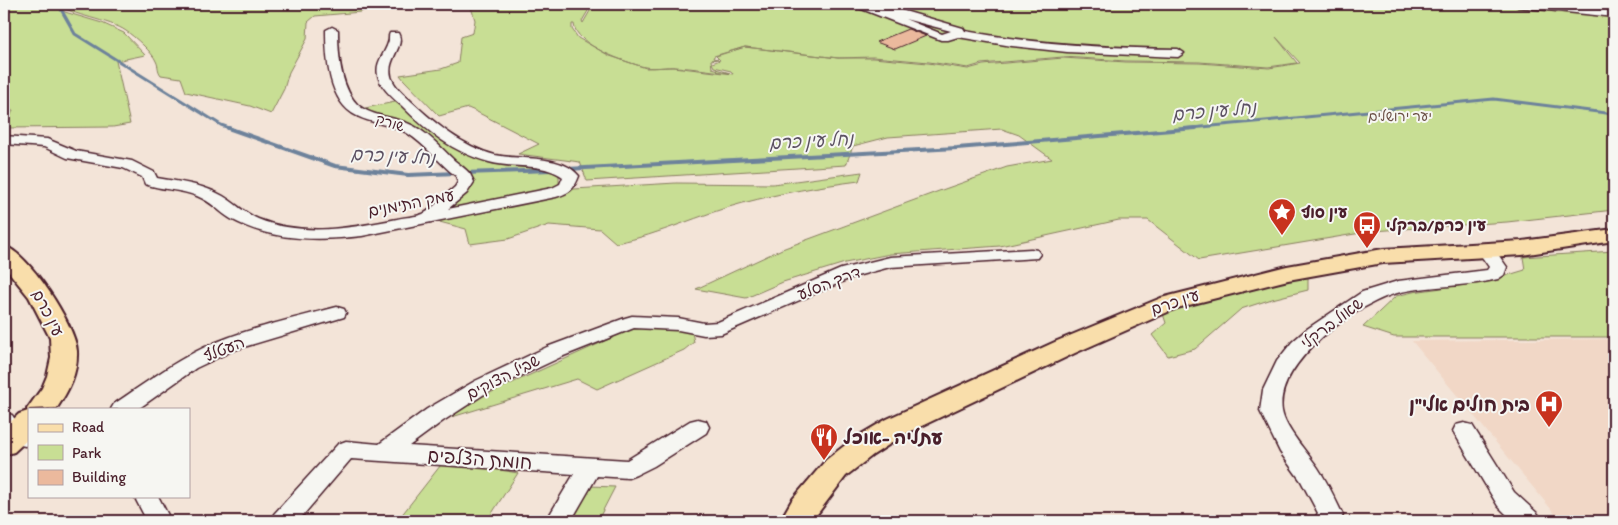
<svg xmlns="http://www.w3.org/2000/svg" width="1618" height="525" font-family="Itim,'Playpen Sans Hebrew',sans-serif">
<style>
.built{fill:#f1d7c6}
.green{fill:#c8de94;stroke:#897e60;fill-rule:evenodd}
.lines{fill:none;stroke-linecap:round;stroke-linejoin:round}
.stream-far1{stroke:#6d829b;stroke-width:3}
.stream{stroke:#6d829b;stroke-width:4}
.building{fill:#ebb99d;stroke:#4a1f2b}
.minor-casing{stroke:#4a1f2b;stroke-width:3}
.major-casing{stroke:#4a1f2b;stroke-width:4}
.minor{fill:#f6f6f2;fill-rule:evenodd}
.major{fill:#f9deab;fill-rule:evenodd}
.labels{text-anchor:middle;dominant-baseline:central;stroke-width:4;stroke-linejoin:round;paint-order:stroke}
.far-park-label{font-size:14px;fill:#6a4f45;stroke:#f6f6f2}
.far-street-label{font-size:14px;fill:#4a1f2b;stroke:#f6f6f2}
.street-label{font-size:16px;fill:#4a1f2b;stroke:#f6f6f2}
.poi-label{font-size:16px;font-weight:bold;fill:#4a1f2b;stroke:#f6f6f2;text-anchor:start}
.water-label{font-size:18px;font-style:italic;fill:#5c5163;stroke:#f6f6f2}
.near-poi-label{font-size:19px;font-weight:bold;fill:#4a1f2b;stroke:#f6f6f2;text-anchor:end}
.near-street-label{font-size:19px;fill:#4a1f2b;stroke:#f6f6f2}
</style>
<rect width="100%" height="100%" fill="#f3e4d8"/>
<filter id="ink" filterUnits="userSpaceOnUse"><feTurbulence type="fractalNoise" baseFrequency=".02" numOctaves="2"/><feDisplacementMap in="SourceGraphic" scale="10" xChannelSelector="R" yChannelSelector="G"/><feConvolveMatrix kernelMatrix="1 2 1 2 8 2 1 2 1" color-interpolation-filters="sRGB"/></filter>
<g filter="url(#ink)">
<path class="built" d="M1614,339V520L1556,515L1412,341Z"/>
<path class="green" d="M4,4H53L65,12L102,23L124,33L145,55L116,61L130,124L113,127L6,128L13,110L4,109Z
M59,4H374L361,12L315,16L308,22L307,39L289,72L284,89L271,114L250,106L186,92L181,78L161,75C157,70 159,67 156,61C153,53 134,36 126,31C111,20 68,15 59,4Z
M470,4H592L582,21L583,23L594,4H720L722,9V4H882L938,21L884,4H1614V210L1507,222L1373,231L1199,260L1148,220H1119L1000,246L890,254L845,263L783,282L746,298L696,289L782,249L939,191L1007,167L1052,159L1019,135L1002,129L888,137L853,146L846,165L587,181L580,162L518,154L539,144L475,111L468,108L439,116L404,80L400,75L441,69L458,63L461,37L473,33L475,20ZM572,24H574C575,45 627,63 645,67C656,69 666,66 676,67C694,68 712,71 730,73L712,68L711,60L718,59L713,58L714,56L745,47L838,58L873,57L929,62L968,68L981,64L1063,57L1126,61L1199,62L1268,67L1297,63L1276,37L1300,63L1269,68L1199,63L1126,62L1063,58L983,65L968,69L928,63L873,58H838L745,47L716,56L720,60L712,63L714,67L731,71L733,74L673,67L646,68L610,56L578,38L572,29Z
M395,102C429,124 442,147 484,161C509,168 536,163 559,175V184L549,189L445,211L470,182L416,129L371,113L365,108Z
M862,172L859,181C820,186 781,193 743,203C700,214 660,235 616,243L600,229L549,225L508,239L470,244L466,229L432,220L574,189L676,183L773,184Z
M1614,251V337H1394L1363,327L1396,296L1413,292L1485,282L1525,270L1523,257Z
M1308,276V290L1272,299L1241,309L1195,349L1168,356L1152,335L1166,323L1163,314L1208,299Z
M638,326H672L692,332L694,342L684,350L597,389L577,379L452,417L448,412Z
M444,461L518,473L487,521H397Z
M590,486L615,487L599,518L604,521H569Z"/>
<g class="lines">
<path class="stream-far1" d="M58,4L75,34L221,125L232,129
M1181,129L1494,99L1614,114"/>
<path class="stream" d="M228,128L335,166L408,175L457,173
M567,169L957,148L1196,128
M464,173L552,170"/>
</g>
<path class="building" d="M908,29L926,36L895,49L876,42Z"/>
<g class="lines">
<g class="minor-casing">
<path id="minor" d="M853,4H880L963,28L965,31C1035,44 1106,48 1178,49L1184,53L1178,57L1067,52L1012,46L958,37L948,40H941L854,6ZM905,19L951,31L942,34Z
M1513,4H1546L1614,11V17L1518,7Z
M332,27L338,30C338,53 340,86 357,104C369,116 391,116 407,123C427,131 440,147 455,161C460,165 466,169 470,174L474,182L467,193L448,209L552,188L560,184L563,177C542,162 513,169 489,162C452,152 427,131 401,105C392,97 380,87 378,75C375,62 385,54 388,43C390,39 388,36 390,33H398C407,48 381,62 394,83C398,90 406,96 412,102C437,125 462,146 495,155C518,160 563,154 579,176C574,189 570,193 556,197L362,236C318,241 271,241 231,219C218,211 212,202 197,196C179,189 162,190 145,184L142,177L123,168L67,158L44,147L4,144V136L47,139L76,151L132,161L154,172L157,178C180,182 202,184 223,196C235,203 244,213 258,219C302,237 352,228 397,219C405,217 416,217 423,214C433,209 446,194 455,187L458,182L456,176C439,163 426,145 407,133C391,124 373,124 357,116C328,102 326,57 326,30Z
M1486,245L1492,246L1507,267L1504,275L1498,279C1466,287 1433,285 1401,292C1360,301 1274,362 1282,411C1285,429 1308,453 1318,468C1328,483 1335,499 1343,515L1340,521H1313L1318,513L1301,481L1280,452L1260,411L1263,390L1277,361L1292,342L1307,329L1362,292L1398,281L1487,270L1489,267L1477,250L1480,246Z
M1031,249L1037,250L1040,254L1037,258L890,267L853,277L721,334L704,335L678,330L634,328L561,357L489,391L443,421L409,446L627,460L690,421L698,419L706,421L709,427L706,433L654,466L636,475L628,478L597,476L571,521H546L574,474L351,459L298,521H271L274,514L338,444L346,441L379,444L427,409L475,381L547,347L625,318L632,316L678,318L704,323L718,322L841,269L890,257Z
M337,307L344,309L346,313L344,317L234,350L196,368L138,409H111L114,404C144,384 173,362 205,347C247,328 293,319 337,307Z
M4,413L12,415L21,429L29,431V445L25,446L6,442L4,438Z
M1464,423L1472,425L1514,492L1538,514L1541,521H1513L1498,506L1453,431L1456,425Z
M134,496H158L171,521H147Z"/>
</g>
<g class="major-casing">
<path id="major" d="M1614,229V241L1522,255L1383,263L1288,280L1177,308L1075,353L907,433L873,455L846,476L812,521H780L792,500L826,460L853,439L887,419L1057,341L1161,298L1287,266L1383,249L1522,241Z
M4,246C28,252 76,326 77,351C78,373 69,390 57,408L29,409V438L14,452L4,455V428L19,414L28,411L27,409L42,388L47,376L51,358L50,338L29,297L4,266Z"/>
</g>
<use href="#minor" class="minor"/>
<use href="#major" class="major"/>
</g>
</g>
<defs>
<g id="sight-pin" transform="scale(1.4375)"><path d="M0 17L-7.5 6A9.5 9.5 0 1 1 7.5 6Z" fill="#c8321e" stroke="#f6f6f2"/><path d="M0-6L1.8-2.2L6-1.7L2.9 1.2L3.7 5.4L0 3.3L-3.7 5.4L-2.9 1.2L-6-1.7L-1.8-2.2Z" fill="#fff"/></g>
<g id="bus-pin" transform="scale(1.4375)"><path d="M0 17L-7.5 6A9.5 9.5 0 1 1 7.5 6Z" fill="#c8321e" stroke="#f6f6f2"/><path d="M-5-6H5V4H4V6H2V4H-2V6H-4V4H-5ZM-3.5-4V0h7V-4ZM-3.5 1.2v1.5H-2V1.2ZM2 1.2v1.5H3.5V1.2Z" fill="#fff"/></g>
<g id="hospital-pin" transform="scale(1.4375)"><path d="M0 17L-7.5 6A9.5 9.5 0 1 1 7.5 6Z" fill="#c8321e" stroke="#f6f6f2"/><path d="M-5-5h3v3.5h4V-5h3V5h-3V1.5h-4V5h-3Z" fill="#fff"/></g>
<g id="restaurant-pin" transform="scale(1.4375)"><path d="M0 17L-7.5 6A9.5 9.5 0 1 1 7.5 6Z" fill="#c8321e" stroke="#f6f6f2"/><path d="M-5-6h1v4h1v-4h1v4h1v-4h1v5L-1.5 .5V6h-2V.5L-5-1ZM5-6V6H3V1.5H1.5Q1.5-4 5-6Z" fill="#fff"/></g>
</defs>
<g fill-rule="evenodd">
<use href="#sight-pin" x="1282" y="212"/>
<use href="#bus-pin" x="1367" y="225"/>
<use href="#hospital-pin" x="1549" y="404"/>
<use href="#restaurant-pin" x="824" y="437"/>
</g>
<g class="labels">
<g class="far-park-label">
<text x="1400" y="116">יער ירושלים</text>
</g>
<g class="far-street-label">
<text transform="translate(390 123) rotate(18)">שורק</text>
</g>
<g class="street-label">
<text transform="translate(411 203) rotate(-11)">עמק התימנים</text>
<text transform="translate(829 283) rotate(-21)">דרך הסלע</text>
<text transform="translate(1175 302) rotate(-18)">עין כרם</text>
<text transform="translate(48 313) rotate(63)">עין כרם</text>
<text transform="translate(1332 323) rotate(-37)">שאול ברקלי</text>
<text transform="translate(224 349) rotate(-22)">העטלף</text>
<text transform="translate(503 377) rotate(-27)">שביל הצוקים</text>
</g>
<g class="poi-label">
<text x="1301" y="212">עין סוף</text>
<text x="1386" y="225">עין כרם/ברקלי</text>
</g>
<g class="water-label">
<text transform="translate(1214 111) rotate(-5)">נחל עין כרם</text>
<text transform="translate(811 141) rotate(-3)">נחל עין כרם</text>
<text transform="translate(393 156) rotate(3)">נחל עין כרם</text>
</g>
<g class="near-poi-label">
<text x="1530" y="404">בית חולים אלי"ן</text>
<text x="843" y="437" text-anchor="start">עתליה -אוכל</text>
</g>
<g class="near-street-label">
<text transform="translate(480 459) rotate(4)">חומת הצלפים</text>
</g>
</g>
<rect width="1618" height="525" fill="none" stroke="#f6f6f2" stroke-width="20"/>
<rect x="10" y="10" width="1598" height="505" fill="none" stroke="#4a1f2b" stroke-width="2" filter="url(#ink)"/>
<rect x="28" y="408" width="162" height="90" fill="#f6f6f2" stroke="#b1a0a2"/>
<rect x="38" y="424" width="25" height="8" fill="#f9deab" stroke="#b1a0a2"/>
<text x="72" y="432" font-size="15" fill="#4a1f2b">Road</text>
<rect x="38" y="445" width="25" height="15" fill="#c8de94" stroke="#b1a0a2"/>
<text x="72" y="458" font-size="15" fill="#4a1f2b">Park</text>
<rect x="38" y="470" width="25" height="15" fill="#ebb99d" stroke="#b1a0a2"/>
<text x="72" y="482" font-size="15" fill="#4a1f2b">Building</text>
</svg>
